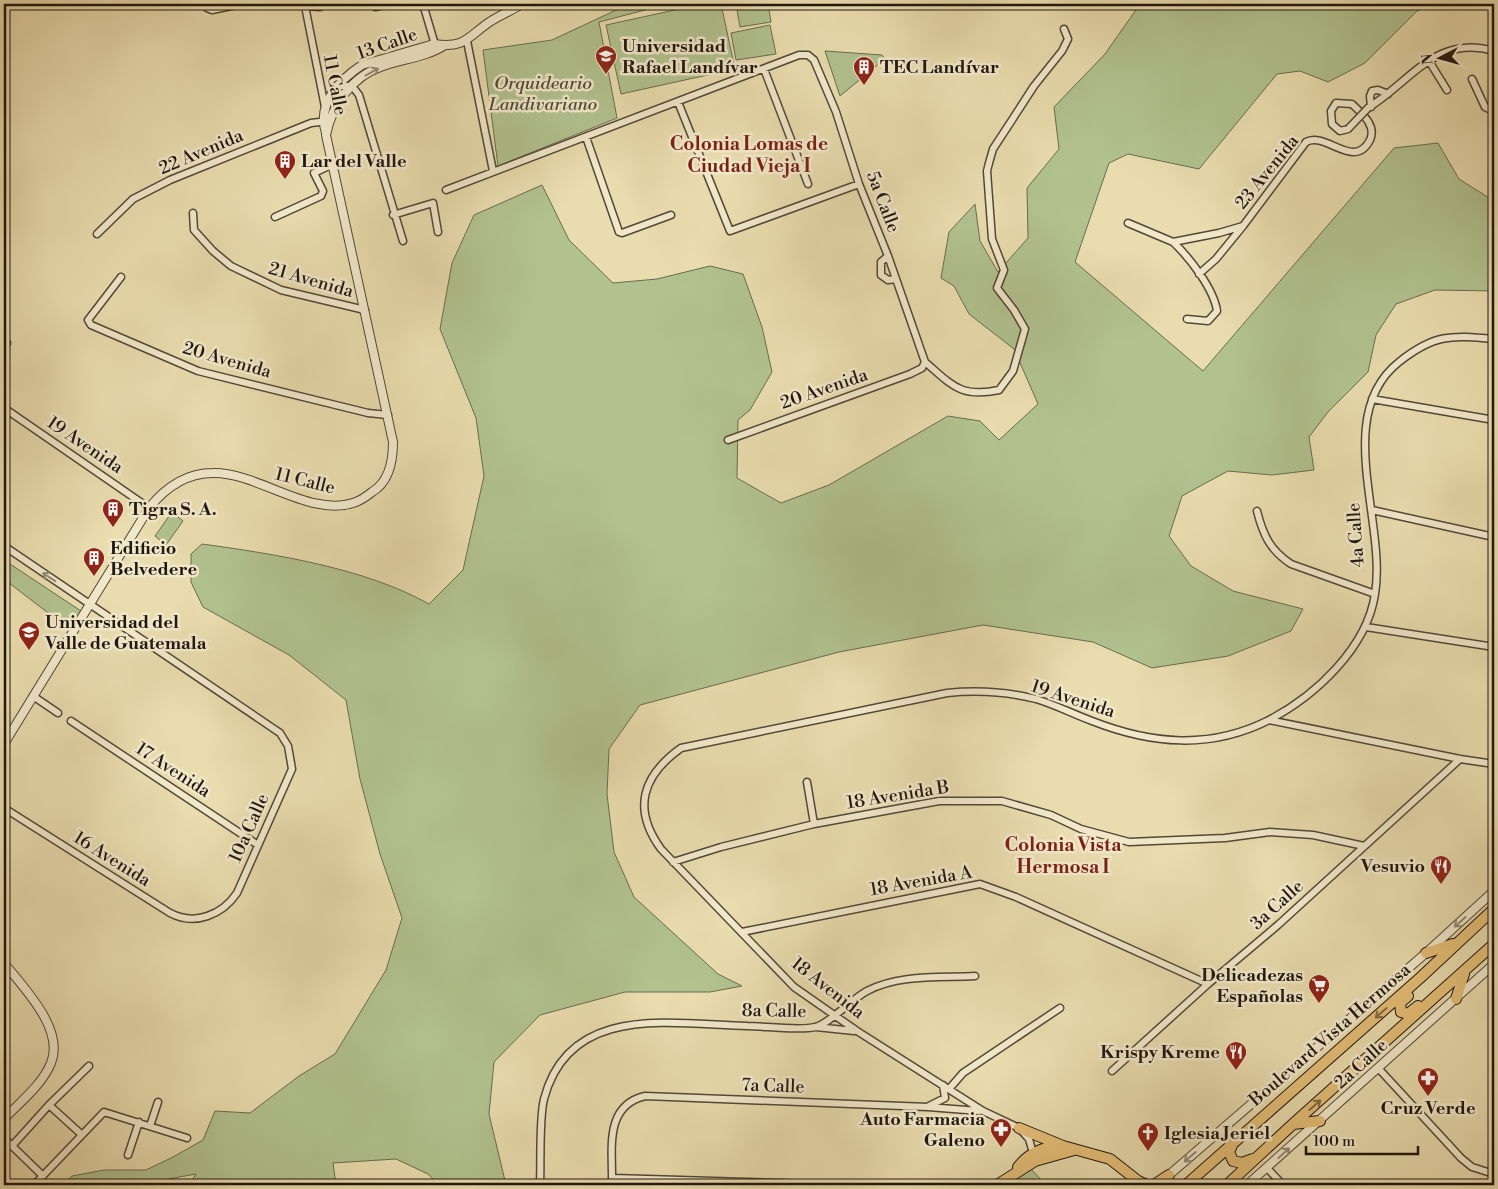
<svg xmlns="http://www.w3.org/2000/svg" width="1498" height="1189" font-family="'Libre Bodoni',serif">
<style>
.green{fill:#b1c28f;stroke:#686c50}
.lines{fill:none;stroke-linecap:round;stroke-linejoin:round}
.minor-casing{stroke:#524838;stroke-width:9}
.tertiary-casing{stroke:#524838;stroke-width:10}
.primary-casing{stroke:#201710;stroke-width:12}
.minor{stroke:#f1e8ca;stroke-width:6}
.tertiary{stroke:#f1e8ca;stroke-width:8}
.primary{stroke:#e4be77;stroke-width:10}
.minor-bridge-casing{stroke:#524838;stroke-width:9;stroke-linecap:butt}
.minor-bridge{stroke:#f1e8ca;stroke-width:6}
.oneway{stroke:#938a76}
.oneway2{stroke:#826a44}
.labels{text-anchor:middle;dominant-baseline:central;stroke-width:5;stroke-linejoin:round;paint-order:stroke}
.street-label{font-size:18px;fill:#201710;stroke:#f1e8ca}
.poi-label{font-size:18px;font-weight:bold;fill:#201710;stroke:#f1e8ca;text-anchor:start}
.park-label{font-size:18px;font-style:italic;fill:#4c4a36;stroke:#f1e8ca}
.neighbourhood-label{font-size:19px;font-weight:bold;fill:#7a1f14;stroke:#f1e8ca}
</style>
<rect width="100%" height="100%" fill="#e9dcae"/>
<filter id="stains"><feTurbulence type="fractalNoise" baseFrequency=".004" numOctaves="4"/><feColorMatrix values="0 0 0 0 .2 0 0 0 0 .09 0 0 0 0 .02 0 0 0 .5 -.17"/></filter>
<radialGradient id="worn" r=".72"><stop offset=".6" stop-color="#630" stop-opacity="0"/><stop offset="1" stop-color="#630" stop-opacity=".3"/></radialGradient>
<path class="green" d="M629,4H668L599,22L617,118L498,166L483,50L552,40Z
M702,4H721L735,69L621,94L606,25Z
M736,4H768L771,22L740,27Z
M1140,4H1432L1417,11L1365,63L1328,82L1300,71L1277,74L1199,169L1128,154L1109,163L1075,262L1203,371L1394,148L1438,143L1459,179L1494,201V291L1435,290L1396,304L1376,335L1368,372L1328,412L1309,437L1314,470L1272,475L1228,471L1182,496L1169,536L1191,566L1233,591L1303,609L1291,631L1228,656L1152,668L1093,642L983,625L839,652L640,705L609,749L607,794L614,852L634,897L718,974L742,986L710,992H625L540,1015L494,1062L489,1114L506,1185H439L428,1174L396,1159L333,1163L336,1185H189L196,1174L146,1183L145,1185H63L72,1176L104,1170H146L173,1157L203,1140L215,1111L250,1113L299,1076L335,1054L386,970L402,918L380,854L360,779L346,700L289,655L203,607L191,582V554L202,544C275,554 365,568 429,604L463,570L484,476L476,418L440,329L452,263L474,215L542,185L569,240L613,283L657,279L710,266L743,274L762,327L772,372L750,410L738,420L737,478L781,503L829,485L948,416L980,421L999,440L1038,404L1014,349L969,314L954,286L941,278L949,232L975,204L980,241L998,272L1028,238L1027,188L1059,149L1054,107L1105,54Z
M770,25L776,54L736,60L731,33Z
M825,51L882,55L885,59L840,96Z
M172,512L183,521L166,545L155,536Z
M4,560L81,611L69,629L4,579Z
M1030,1168L1046,1185H1009Z"/>
<g class="lines">
<g class="minor-casing">
<path id="minor" d="M206,4L207,8L212,10L241,4
M289,4L305,6L325,107
M423,4L436,48
M505,4L508,12
M305,6L320,7L322,4
M375,7L388,4
M467,41L493,171
M1429,61L1447,90
M764,69L808,184
M1472,79L1485,107L1489,109L1494,108
M338,86H352L359,95L403,241
M678,102L730,231L859,184
M1371,107L1370,96L1372,91L1378,90L1388,94
M1368,108C1411,81 1437,34 1494,51
M586,137L619,232L622,233L671,215
M446,190L799,55H808L814,60L836,112L859,184L888,256L925,362
M193,213L194,230L213,251L231,266L281,290L365,310
M393,215L433,203L438,232
M275,217L321,196L323,191L314,173L331,165
M1128,223L1173,242L1219,233L1243,226L1306,142C1326,131 1354,171 1370,140C1377,125 1361,113 1352,104L1336,103L1331,111L1332,124L1340,131L1348,129
M97,234L133,199L170,180L311,123L328,121
M1173,242C1189,257 1214,289 1217,311L1208,321L1187,319
M888,256L881,262V275L888,280L896,279
M1199,274L1216,259L1243,226
M121,277L88,320L91,325L198,371L368,413L388,415
M4,347L7,343
M925,362C952,385 960,398 999,390L1013,371L1025,329L1014,310L997,288L1004,270L992,239L987,171L989,163L993,149L1012,120L1034,86L1062,51L1068,39L1064,29
M1372,399L1494,420
M4,408L149,508
M728,440L910,374L922,368L925,362
M1372,510L1494,537
M1257,511C1263,535 1270,550 1291,564L1375,594
M4,546L280,733L288,746L292,769L237,893C222,915 195,926 170,913L4,808
M1366,627L1494,647
M33,696L58,713
M1269,720L1460,759L1494,764
M71,721L258,845
M807,782L814,824
M673,862L721,847L814,824L939,801H1002L1051,815L1081,829L1129,842L1225,838L1270,832L1313,835L1364,846
M742,932L980,884L1016,897L1208,984
M816,1027L854,1031
M1379,1069L1461,1158L1472,1167L1494,1174
M1112,1071L1208,984L1278,925L1460,759
M949,1089L963,1073L1060,1008
M929,1106L945,1098L943,1085
M150,1126L158,1102
M81,1134L49,1105L89,1066
M8,1142L43,1176
M12,1146L49,1105
M1033,1153L1029,1139L1019,1128L983,1111L857,1031L794,987L661,849C632,809 642,776 681,748L947,693C976,690 1008,692 1036,699C1056,705 1073,714 1092,721C1151,744 1210,750 1269,720C1315,696 1367,648 1375,594C1387,523 1332,415 1399,362C1434,334 1451,335 1494,339
M128,1155L139,1122
M1267,1168L1283,1185
M613,1178L846,1185
M34,1185L104,1112L187,1138
M540,1185C541,1162 539,1119 544,1099C569,1003 671,1024 747,1026C763,1026 800,1031 815,1027C828,1025 853,998 867,991C899,974 940,978 975,976
M612,1185C613,1151 603,1106 645,1096L928,1107L979,1111"/>
</g>
<g class="tertiary-casing">
<path id="tertiary" d="M326,133C317,104 338,81 362,65L434,44C466,49 468,36 491,21C501,15 512,10 522,4
M4,744L149,508C165,488 186,473 213,473C258,472 311,519 356,502C361,500 367,496 372,492C389,482 393,461 393,442L326,135C332,105 352,76 383,66C403,59 427,57 445,45
M4,963C23,987 65,1029 51,1063C42,1085 20,1102 4,1119
M1169,1175L1426,953L1494,891
M1247,1185L1494,964"/>
</g>
<g class="primary-casing">
<path id="primary" d="M1426,953L1453,944
M1408,996L1400,1003L1401,1012L1408,1014L1418,1006
M1456,999L1464,974
M1293,1124L1320,1121
M1019,1128L1063,1146L1110,1159L1138,1181L1147,1185
M1233,1143L1229,1152L1233,1161L1242,1163L1253,1159
M1018,1167C1030,1152 1043,1147 1062,1146
M997,1185L1035,1161L1074,1150
M1154,1185L1169,1175
M1186,1185L1420,978L1494,909
M1227,1185L1293,1124L1494,944"/>
</g>
<use href="#minor" class="minor"/>
<use href="#tertiary" class="tertiary"/>
<use href="#primary" class="primary"/>
<g class="minor-bridge-casing">
<path id="minor-bridge" d="M1348,129L1368,108"/>
</g>
<use href="#minor-bridge" class="minor-bridge"/>
</g>
<defs><path id="oneway-shaft" d="M-6 0H5M1.5-3L5.5 0L1.5 3" fill="none" stroke-width="1.6" stroke-linecap="round" stroke-linejoin="round" transform="scale(1.25)"/></defs>
<g class="oneway">
<use href="#oneway-shaft" transform="translate(372 72) rotate(-29)"/>
<use href="#oneway-shaft" transform="translate(49 577) rotate(-147)"/>
<use href="#oneway-shaft" transform="translate(1460 922) rotate(138)"/>
<use href="#oneway-shaft" transform="translate(1284 1153) rotate(-42)"/>
<use href="#oneway-shaft" transform="translate(1190 1157) rotate(139)"/>
</g>
<g class="oneway2">
<use href="#oneway-shaft" transform="translate(1381 1013) rotate(139)"/>
<use href="#oneway-shaft" transform="translate(1315 1105) rotate(-41)"/>
</g>
<defs>
<g id="university-pin" transform="scale(1.125)"><path d="M0 17L-7.5 6A9.5 9.5 0 1 1 7.5 6Z" fill="#8f2418" stroke="#f1e8ca"/><path d="M0-5L7-2L0 1L-7-2ZM-4 1L0 2.5L4 1V4Q0 6-4 4Z" fill="#fff"/></g>
<g id="building-pin" transform="scale(1.125)"><path d="M0 17L-7.5 6A9.5 9.5 0 1 1 7.5 6Z" fill="#8f2418" stroke="#f1e8ca"/><path d="M-4-6H4V6H1V3H-1V6H-4ZM-2.5-4.3h1.7v1.8h-1.7ZM.8-4.3h1.7v1.8H.8ZM-2.5-1h1.7V.8h-1.7ZM.8-1h1.7V.8H.8Z" fill="#fff"/></g>
<g id="restaurant-pin" transform="scale(1.125)"><path d="M0 17L-7.5 6A9.5 9.5 0 1 1 7.5 6Z" fill="#8f2418" stroke="#f1e8ca"/><path d="M-5-6h1v4h1v-4h1v4h1v-4h1v5L-1.5 .5V6h-2V.5L-5-1ZM5-6V6H3V1.5H1.5Q1.5-4 5-6Z" fill="#fff"/></g>
<g id="supermarket-pin" transform="scale(1.125)"><path d="M0 17L-7.5 6A9.5 9.5 0 1 1 7.5 6Z" fill="#8f2418" stroke="#f1e8ca"/><path d="M-6-5.5h2.5l.6 2H6L4.5 2H-2.5L-4.4-4H-6ZM-1.5 3.2a1.3 1.3 0 1 0 .1 0ZM3 3.2a1.3 1.3 0 1 0 .1 0Z" fill="#fff"/></g>
<g id="pharmacy-pin" transform="scale(1.125)"><path d="M0 17L-7.5 6A9.5 9.5 0 1 1 7.5 6Z" fill="#8f2418" stroke="#f1e8ca"/><path d="M-2-6h4v4h4v4h-4v4h-4v-4h-4v-4h4Z" fill="#fff"/></g>
<g id="church-pin" transform="scale(1.125)"><path d="M0 17L-7.5 6A9.5 9.5 0 1 1 7.5 6Z" fill="#8f2418" stroke="#f1e8ca"/><path d="M-1.2-6h2.4v3.5h3.3v2.4h-3.3V6h-2.4V-.1h-3.3v-2.4h3.3Z" fill="#fff"/></g>
</defs>
<g fill-rule="evenodd">
<use href="#university-pin" x="606" y="56"/>
<use href="#building-pin" x="864" y="67"/>
<use href="#building-pin" x="285" y="161"/>
<use href="#building-pin" x="113" y="509"/>
<use href="#building-pin" x="94" y="558"/>
<use href="#university-pin" x="29" y="632"/>
<use href="#restaurant-pin" x="1441" y="866"/>
<use href="#supermarket-pin" x="1319" y="985"/>
<use href="#restaurant-pin" x="1236" y="1052"/>
<use href="#pharmacy-pin" x="1428" y="1078"/>
<use href="#pharmacy-pin" x="1001" y="1129"/>
<use href="#church-pin" x="1148" y="1133"/>
</g>
<g class="labels">
<g class="street-label">
<text transform="translate(387 44) rotate(-19)">13 Calle</text>
<text transform="translate(335 85) rotate(79)">11 Calle</text>
<text transform="translate(201 152) rotate(-23)">22 Avenida</text>
<text transform="translate(1267 172) rotate(-51)">23 Avenida</text>
<text transform="translate(883 202) rotate(69)">5a Calle</text>
<text transform="translate(311 280) rotate(16)">21 Avenida</text>
<text transform="translate(227 360) rotate(16)">20 Avenida</text>
<text transform="translate(824 389) rotate(-19)">20 Avenida</text>
<text transform="translate(85 445) rotate(34)">19 Avenida</text>
<text transform="translate(305 481) rotate(14)">11 Calle</text>
<text transform="translate(1356 535) rotate(-94)">4a Calle</text>
<text transform="translate(1073 699) rotate(18)">19 Avenida</text>
<text transform="translate(173 770) rotate(33)">17 Avenida</text>
<text transform="translate(898 795) rotate(-9)">18 Avenida B</text>
<text transform="translate(249 828) rotate(-66)">10a Calle</text>
<text transform="translate(112 859) rotate(32)">16 Avenida</text>
<text transform="translate(921 881) rotate(-10)">18 Avenida A</text>
<text transform="translate(1277 905) rotate(-42)">3a Calle</text>
<text transform="translate(828 988) rotate(38)">18 Avenida</text>
<text transform="translate(774 1011) rotate(1)">8a Calle</text>
<text transform="translate(1330 1035) rotate(-41)">Boulevard Vista Hermosa</text>
<text transform="translate(1361 1064) rotate(-42)">2a Calle</text>
<text transform="translate(773 1086) rotate(2)">7a Calle</text>
</g>
<g class="poi-label">
<text x="622" y="46">Universidad<tspan x="622" dy="21">Rafael Landívar</tspan></text>
<text x="880" y="67">TEC Landívar</text>
<text x="301" y="161">Lar del Valle</text>
<text x="129" y="509">Tigra S. A.</text>
<text x="110" y="548">Edificio<tspan x="110" dy="21">Belvedere</tspan></text>
<text x="45" y="622">Universidad del<tspan x="45" dy="21">Valle de Guatemala</tspan></text>
<text x="1425" y="866" text-anchor="end">Vesuvio</text>
<text x="1303" y="975" text-anchor="end">Delicadezas<tspan x="1303" dy="21">Españolas</tspan></text>
<text x="1220" y="1052" text-anchor="end">Krispy Kreme</text>
<text x="1428" y="1108" text-anchor="middle">Cruz Verde</text>
<text x="985" y="1119" text-anchor="end">Auto Farmacia<tspan x="985" dy="21">Galeno</tspan></text>
<text x="1164" y="1133">Iglesia Jeriel</text>
</g>
<g class="park-label">
<text x="543" y="83">Orquideario<tspan x="543" dy="21">Landivariano</tspan></text>
</g>
<g class="neighbourhood-label">
<text x="749" y="144">Colonia Lomas de<tspan x="749" dy="22">Ciudad Vieja I</tspan></text>
<text x="1063" y="845">Colonia Vista<tspan x="1063" dy="22">Hermosa I</tspan></text>
</g>
</g>
<rect width="1498" height="1189" fill="none" stroke="#e9dcae" stroke-width="20"/>
<rect x="5" y="5" width="1488" height="1179" fill="none" stroke="#201710" stroke-width="2.5"/>
<rect x="10" y="10" width="1478" height="1169" fill="none" stroke="#201710"/>
<g transform="translate(1440 58) rotate(264)" stroke="#f1e8ca" stroke-width="4" paint-order="stroke">
<path d="M0-4L9 19L0 12L-9 19Z" fill="#201710"/>
<text y="-8" font-size="14" font-weight="bold" text-anchor="middle" fill="#201710">N</text>
</g>
<path d="M1306 1146v8h112v-8" fill="none" stroke="#201710" stroke-width="2.5"/>
<text x="1313" y="1146" font-size="15" fill="#201710" stroke="#f1e8ca" stroke-width="4" paint-order="stroke">100 m</text>
<rect width="100%" height="100%" filter="url(#stains)"/>
<rect width="100%" height="100%" fill="url(#worn)"/>
</svg>
